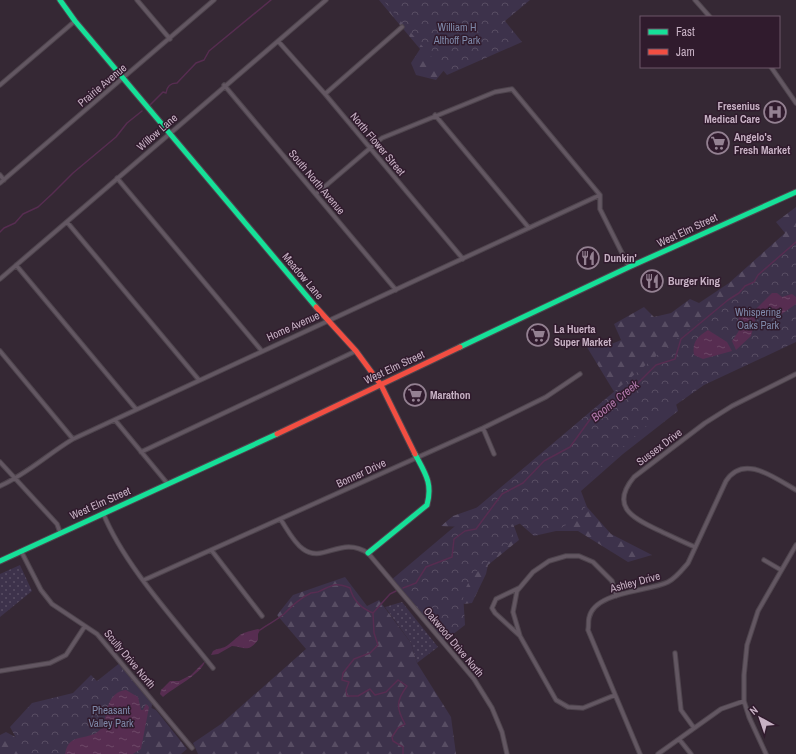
<svg xmlns="http://www.w3.org/2000/svg" width="796" height="754" font-family="'Archivo Narrow',sans-serif">
<style>
.grass{fill:url(#grass-dots)}
.forest{fill:url(#forest-firs)}
.park{fill:url(#park-crowns)}
.water{fill:url(#water-ripples)}
.lines{fill:none;stroke-linecap:round;stroke-linejoin:round}
.stream{stroke:#572d51;stroke-width:1.5}
.street-casing{stroke:#4e444d;stroke-width:5.5}
.fast-casing{stroke:#4e444d;stroke-width:7}
.jam-casing{stroke:#4e444d;stroke-width:7}
.street{stroke:#635762;stroke-width:3.5}
.fast{stroke:#16e098;stroke-width:5}
.jam{stroke:#f24e42;stroke-width:5}
.labels{text-anchor:middle;dominant-baseline:central;stroke-width:3;stroke-linejoin:round;paint-order:stroke}
.park-label{font-size:11px;fill:#7e88a8;stroke:#301b2d}
.street-label{font-size:11px;fill:#c7b1c4;stroke:#301b2d}
.poi-label{font-size:11px;font-weight:bold;fill:#c7b1c4;stroke:#301b2d;text-anchor:start}
.water-label{font-size:12px;font-style:italic;fill:#b078aa;stroke:#301b2d}
</style>
<defs>
<pattern id="grass-dots" width="8" height="8" patternUnits="userSpaceOnUse"><rect width="8" height="8" fill="#3d324b"/><path d="M2 2h.1M6 6h.1" fill="none" stroke="#584d63" stroke-width="1.8" stroke-linecap="round"/></pattern>
<pattern id="forest-firs" width="22" height="20" patternUnits="userSpaceOnUse"><rect width="22" height="20" fill="#3d324b"/><path d="M5 1l3.5 6h-7zM16 11l3.5 6h-7z" fill="#584d63"/></pattern>
<pattern id="park-crowns" width="20" height="18" patternUnits="userSpaceOnUse"><rect width="20" height="18" fill="#3d324b"/><path d="M2 6a3 3 0 1 1 6 0M12 15a3 3 0 1 1 6 0" fill="none" stroke="#584d63"/></pattern>
<pattern id="water-ripples" width="26" height="14" patternUnits="userSpaceOnUse"><rect width="26" height="14" fill="#572d51"/><path d="M2 4q2-2 4 0t4 0M15 11q2-2 4 0t4 0" fill="none" stroke="#6e4968"/></pattern>
</defs>
<rect width="100%" height="100%" fill="#352834"/>
<path class="grass" d="M20,565L32,591L0,617V574Z
M402,602L438,647L417,663L411,643L385,607Z"/>
<path class="forest" d="M379,0H388L445,69L436,80L416,75L411,63L420,49Z
M796,207V247L676,404L678,411L623,454L581,491L587,507L611,534L652,555L628,562L578,531H535L521,523L514,526L519,540L488,565L486,574L472,603L464,604L427,570L465,527L441,526L453,516L487,504L616,395L585,344L589,340L602,348L621,340L614,324L644,307L654,317L671,313L690,299L699,303L729,283L785,233L776,222Z
M345,577L367,606L379,600L411,643L417,663L451,717L456,754H198L193,743L221,724L306,649L277,615L293,595Z
M149,707L156,710L187,749L181,754H133Z
M6,732L23,741L31,754H0V735Z"/>
<path class="park" d="M383,0H530L505,21L522,42L447,75Z
M796,238V342L704,385L646,426L595,472L577,494L588,512L556,531L534,536L518,522L511,525L514,539L473,574L463,593L465,625L443,642L390,581Z
M121,662L153,700L142,754H25L10,727L32,703L73,693L91,675L97,681Z"/>
<path class="water" d="M772,293H777L782,297L792,294L796,297V304L776,318L761,316L756,309Z
M747,311H751L756,317L751,336L736,350L732,341C734,338 738,333 739,330C740,318 734,320 747,311Z
M708,330L727,342L732,351L703,359L694,355C692,342 697,337 708,330Z
M258,629L260,630L258,634V640C248,653 245,647 232,646L218,654L211,655L213,651C218,648 223,649 228,645C243,633 238,634 258,629Z
M205,661C203,673 173,688 163,697L160,694L161,690L170,681H179L191,675Z
M126,690L138,697L141,710H143L146,704L149,707L141,749L133,754H65C69,735 79,740 94,734C97,733 101,729 104,726C106,712 108,692 126,690Z"/>
<g class="lines">
<path class="stream" d="M150,105L163,92L166,93C167,86 170,83 177,83L196,63L204,60L209,51L271,0
M0,232L4,228L15,223L23,214L38,207L52,194L73,173L116,137L127,123L142,111
M403,588L416,583L426,567L452,557L454,539L465,531L476,529L502,494L523,483L544,461L570,447L594,414L627,394L656,365L675,359L681,339L728,300L739,293L745,286L754,282L758,275L796,242
M396,591L390,594L373,613L374,633L378,645L370,653L354,659L343,673L342,680L349,682L346,690L347,696H358L370,689L375,695L386,692L398,680L407,686C396,701 396,708 405,724L398,728L392,737L393,741L403,747V754
M260,630C268,624 277,620 284,614C292,606 300,598 311,593C314,592 318,593 320,591C333,585 335,582 350,588C353,600 360,608 373,613"/>
<g class="street-casing">
<path id="street" d="M137,0L170,39
M695,0L710,17
M278,41L325,94L463,259
M771,67L796,103
M0,85L75,21
M224,85L396,290
M325,94L402,27
M435,115L529,228
M0,175L4,180
M117,178L261,350
M0,183L214,0
M316,194L382,138L495,92L512,89L600,195V209L629,267
M67,222L199,380
M16,265L136,409
M0,279L326,0
M0,351L73,439
M115,420L167,483
M483,428L494,454
M141,452L356,351
M0,462L57,524L60,532
M0,486C27,474 48,454 73,439L600,195
M103,513C125,567 177,622 213,668
M281,520C287,529 294,543 303,549C323,564 341,535 368,553L474,679L492,708L502,732L507,754
M695,547C683,542 671,536 658,530C632,518 610,506 634,477L705,423L732,406L796,374
M21,551L41,590L52,604L97,634L192,748
M212,551L262,616
M764,560L781,570
M144,580L483,428L546,397L580,374
M519,635L495,613L492,608L496,599L519,588
M675,653L681,710L694,728
M0,671L50,663L66,655L85,626
M615,695L583,708L568,707L556,700L520,636L513,612L517,591L533,572L549,561L566,556H579L593,562L612,581L616,596
M679,739L691,754
M640,754L588,630C589,626 588,622 589,618C594,591 648,592 668,582C676,578 682,570 688,563L726,481C744,453 776,479 796,490
M658,754L721,709L744,701
M766,754L749,717L744,701V675L747,645L758,611L796,545"/>
</g>
<g class="fast-casing">
<path id="fast" d="M60,0L75,21L316,307
M460,347L629,267L796,192
M368,553L427,505C433,483 425,473 415,454
M0,561L277,434"/>
</g>
<g class="jam-casing">
<path id="jam" d="M316,307L356,351L381,385L415,454
M277,434L460,347"/>
</g>
<use href="#street" class="street"/>
<use href="#fast" class="fast"/>
<use href="#jam" class="jam"/>
</g>
<defs>
<g id="hospital-ring" transform="scale(1.15)"><circle r="9.5" fill="#301b2d" stroke="#948192" stroke-width="1.5"/><path d="M-5-5h3v3.5h4V-5h3V5h-3V1.5h-4V5h-3Z" fill="#948192"/></g>
<g id="supermarket-ring" transform="scale(1.15)"><circle r="9.5" fill="#301b2d" stroke="#948192" stroke-width="1.5"/><path d="M-6-5.5h2.5l.6 2H6L4.5 2H-2.5L-4.4-4H-6ZM-1.5 3.2a1.3 1.3 0 1 0 .1 0ZM3 3.2a1.3 1.3 0 1 0 .1 0Z" fill="#948192"/></g>
<g id="restaurant-ring" transform="scale(1.15)"><circle r="9.5" fill="#301b2d" stroke="#948192" stroke-width="1.5"/><path d="M-5-6h1v4h1v-4h1v4h1v-4h1v5L-1.5 .5V6h-2V.5L-5-1ZM5-6V6H3V1.5H1.5Q1.5-4 5-6Z" fill="#948192"/></g>
</defs>
<g fill-rule="evenodd">
<use href="#hospital-ring" x="775" y="112"/>
<use href="#supermarket-ring" x="718" y="143"/>
<use href="#restaurant-ring" x="588" y="258"/>
<use href="#restaurant-ring" x="652" y="281"/>
<use href="#supermarket-ring" x="538" y="335"/>
<use href="#supermarket-ring" x="415" y="395"/>
</g>
<g class="labels">
<g class="park-label">
<text x="457" y="27">William H<tspan x="457" dy="13">Althoff Park</tspan></text>
<text x="758" y="312">Whispering<tspan x="758" dy="13">Oaks Park</tspan></text>
<text x="111" y="710">Pheasant<tspan x="111" dy="13">Valley Park</tspan></text>
</g>
<g class="street-label">
<text transform="translate(102 85) rotate(-40)">Prairie Avenue</text>
<text transform="translate(157 132) rotate(-41)">Willow Lane</text>
<text transform="translate(378 144) rotate(50)">North Flower Street</text>
<text transform="translate(317 182) rotate(50)">South North Avenue</text>
<text transform="translate(687 230) rotate(-25)">West Elm Street</text>
<text transform="translate(303 276) rotate(50)">Meadow Lane</text>
<text transform="translate(293 326) rotate(-24)">Home Avenue</text>
<text transform="translate(394 367) rotate(-25)">West Elm Street</text>
<text transform="translate(659 447) rotate(-37)">Sussex Drive</text>
<text transform="translate(361 473) rotate(-25)">Bonner Drive</text>
<text transform="translate(100 503) rotate(-24)">West Elm Street</text>
<text transform="translate(635 582) rotate(-15)">Ashley Drive</text>
<text transform="translate(454 642) rotate(50)">Oakwood Drive North</text>
<text transform="translate(130 659) rotate(50)">Scully Drive North</text>
</g>
<g class="poi-label">
<text x="760" y="106" text-anchor="end">Fresenius<tspan x="760" dy="13">Medical Care</tspan></text>
<text x="734" y="137">Angelo's<tspan x="734" dy="13">Fresh Market</tspan></text>
<text x="604" y="258">Dunkin'</text>
<text x="668" y="281">Burger King</text>
<text x="554" y="329">La Huerta<tspan x="554" dy="13">Super Market</tspan></text>
<text x="430" y="395">Marathon</text>
</g>
<g class="water-label">
<text transform="translate(615 401) rotate(-39)">Boone Creek</text>
</g>
</g>
<rect x="640" y="16" width="140" height="52" fill="#301b2d" stroke="#6c5769"/>
<rect x="648" y="29" width="20" height="6" fill="#16e098" stroke="#6c5769"/>
<text x="676" y="36" font-size="12" fill="#c7b1c4">Fast</text>
<rect x="648" y="49" width="20" height="6" fill="#f24e42" stroke="#6c5769"/>
<text x="676" y="56" font-size="12" fill="#c7b1c4">Jam</text>
<g transform="translate(760 718) rotate(320)" stroke="#301b2d" stroke-width="3" paint-order="stroke">
<path d="M0-3L7 15L0 10L-7 15Z" fill="#c7b1c4"/>
<text y="-6" font-size="11" font-weight="bold" text-anchor="middle" fill="#c7b1c4">N</text>
</g>
</svg>
